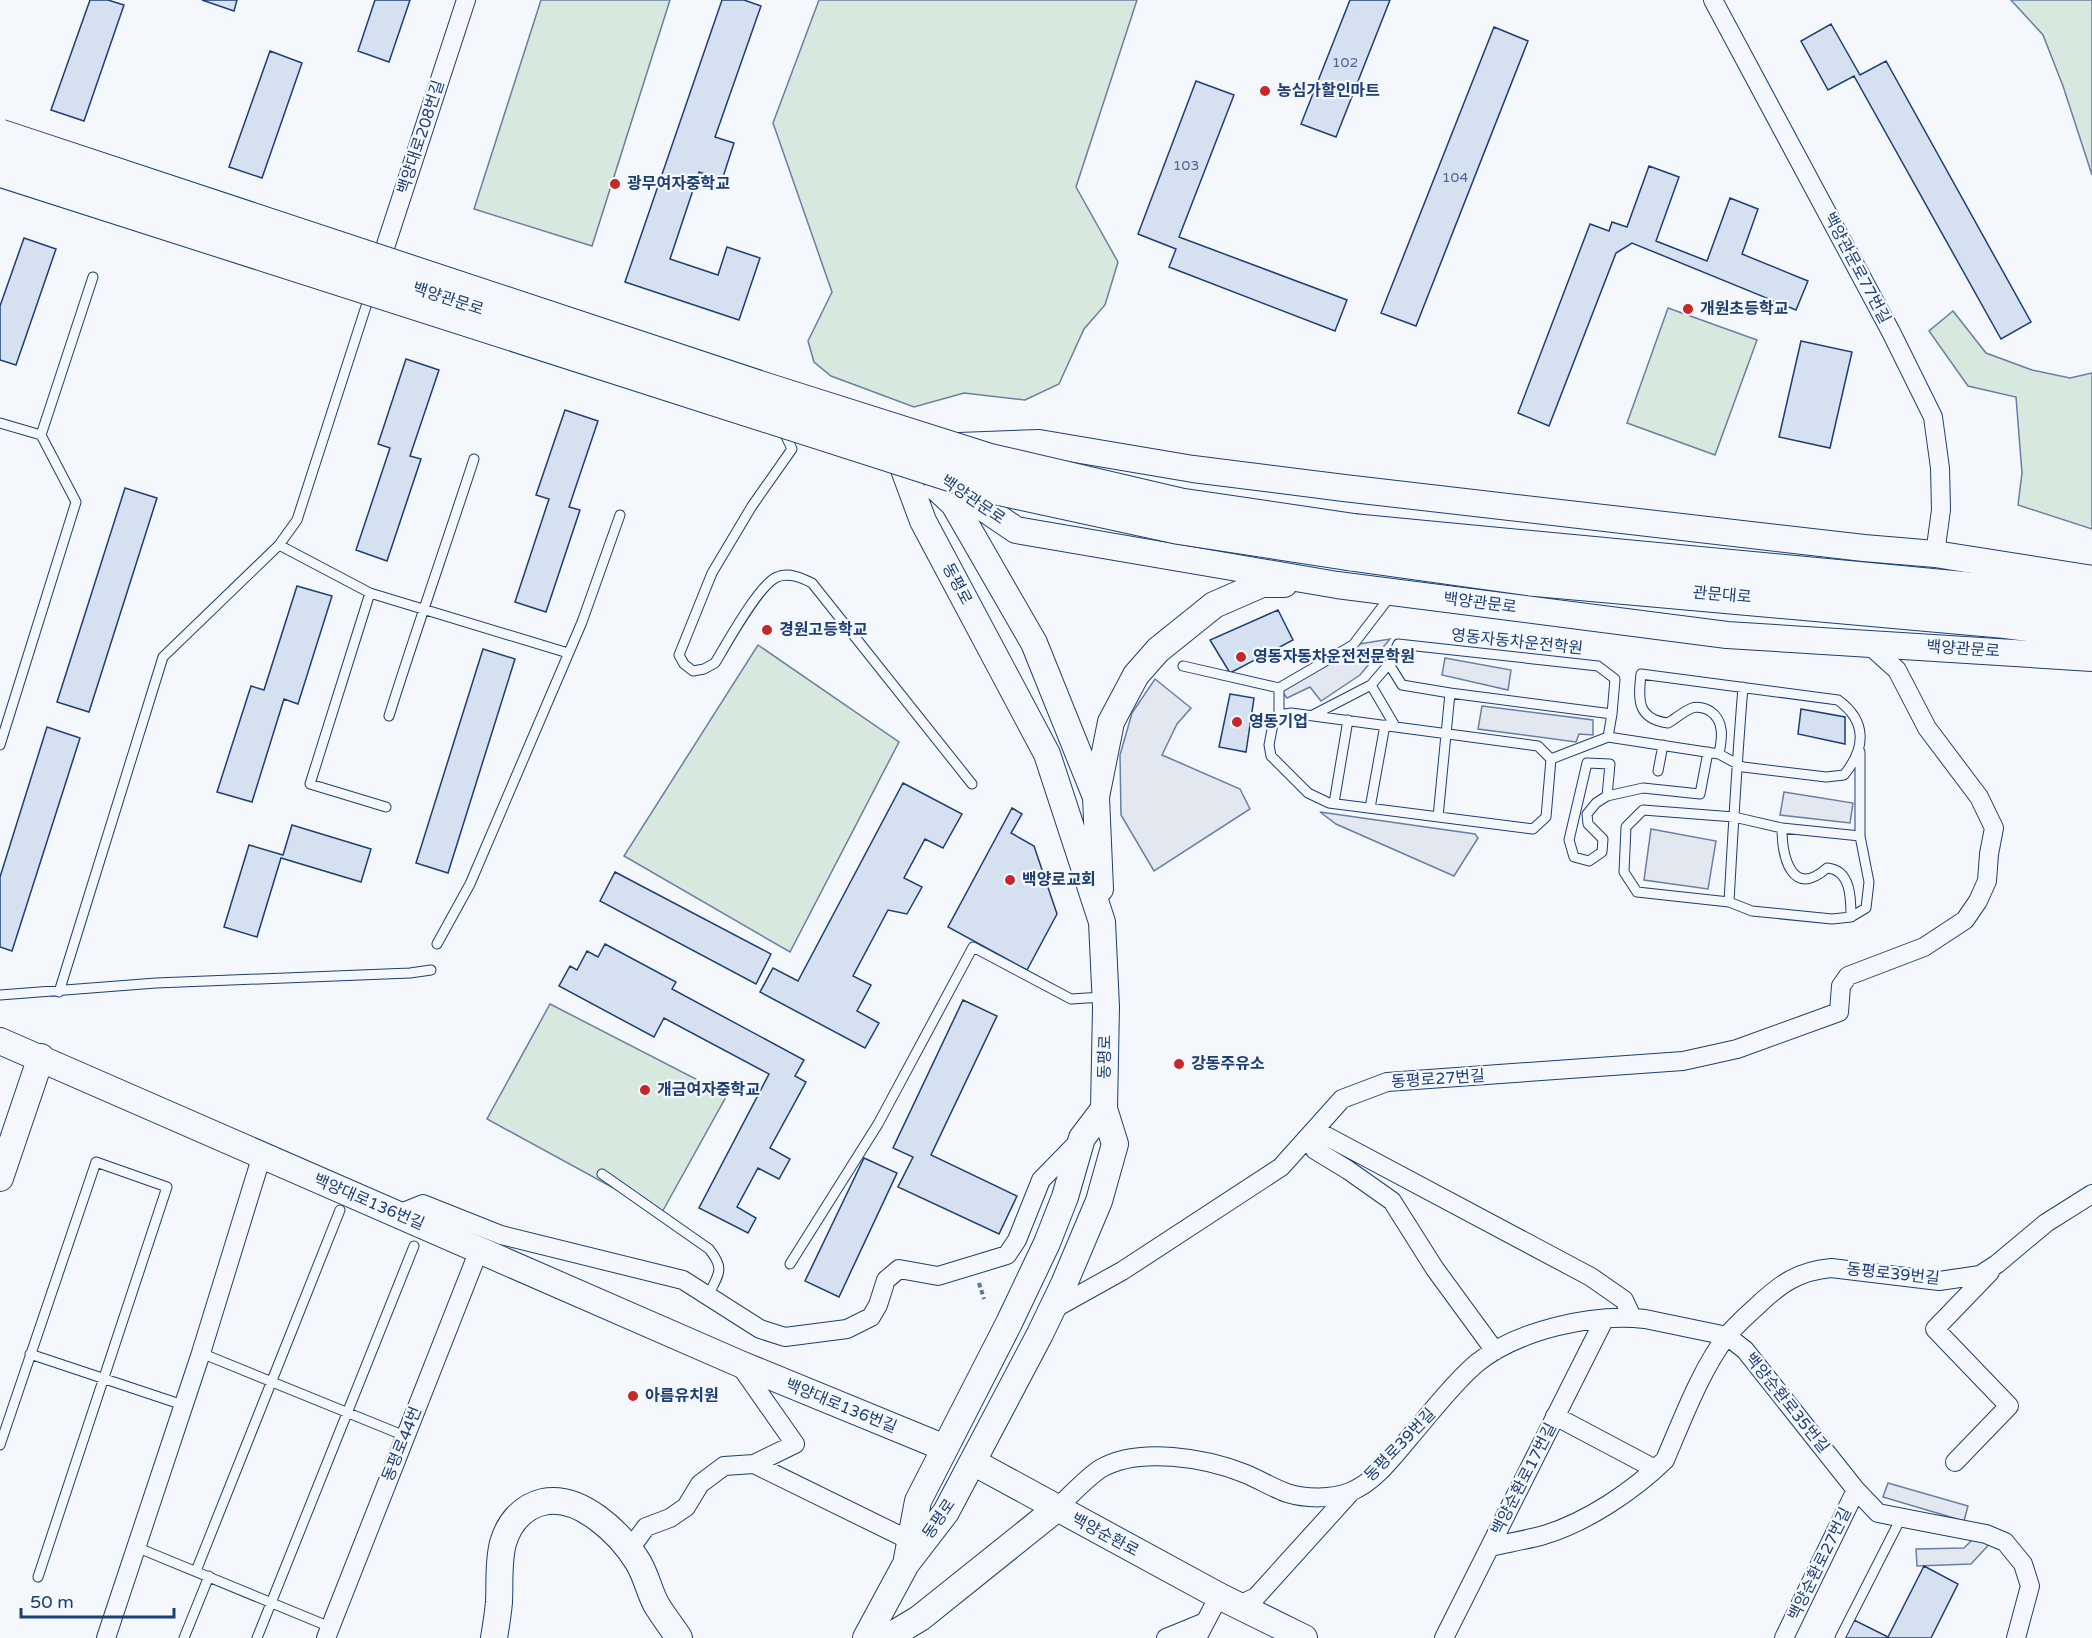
<svg xmlns="http://www.w3.org/2000/svg" width="2092" height="1638" font-family="'Varela Round','Noto Sans KR',sans-serif">
<style>
.green{fill:#d7e8df;stroke:#687fa3;stroke-width:1.5}
.parking{fill:#e3e8f0;stroke:#687fa3;stroke-width:1.5}
.building{fill:#d5e0f0;stroke:#1d3f73;stroke-width:1.5}
.lines{fill:none;stroke-linecap:round;stroke-linejoin:round}
.lane-casing{stroke:#1d3f73;stroke-width:11}
.street-casing{stroke:#1d3f73;stroke-width:20}
.secondary-casing{stroke:#1d3f73;stroke-width:28}
.highway-casing{stroke:#1d3f73;stroke-width:35}
.path{stroke:#5e769c;stroke-width:4;stroke-dasharray:4.5 3;stroke-linecap:butt}
.lane{stroke:#f4f7fb;stroke-width:9}
.street{stroke:#f4f7fb;stroke-width:18}
.secondary{stroke:#f4f7fb;stroke-width:26}
.highway{stroke:#f4f7fb;stroke-width:33}
.highway-bridge-casing{stroke:#1d3f73;stroke-width:35;stroke-linecap:butt}
.highway-bridge{stroke:#f4f7fb;stroke-width:33}
.poi-dot{fill:#c62828;stroke:#f4f7fb;stroke-width:2}
.labels{text-anchor:middle;dominant-baseline:central;stroke-width:4.5;stroke-linejoin:round;paint-order:stroke}
.number-label{font-size:14px;fill:#4b6792}
.poi-label{font-size:16px;font-weight:bold;fill:#1d3f73;stroke:#f4f7fb;text-anchor:start}
.street-label{font-size:16px;fill:#1d3f73;stroke:#f4f7fb}
</style>
<rect width="100%" height="100%" fill="#f4f7fb"/>
<path class="green" d="M541,0H670L592,246L474,209Z
M819,0H1137L1076,187L1118,262L1105,305L1084,329L1059,384L1025,400L964,393L914,407L831,376L814,362L808,341L832,292L773,123Z
M2011,0H2092V175L2063,86L2043,35Z
M1668,308L1757,340L1715,455L1627,423Z
M1953,311L1986,353L2032,370L2070,378L2092,373V529L2018,505L2022,473L2016,397L1968,386L1929,331Z
M758,645L899,742L790,952L624,856Z
M550,1004L727,1095L661,1214L487,1119Z"/>
<path class="parking" d="M1390,639L1360,675L1321,701L1310,687L1287,698L1279,688L1353,645Z
M1445,658L1511,670L1508,690L1442,675Z
M1155,679L1191,708L1177,724L1162,755L1240,789L1250,809L1154,871L1121,815L1120,755L1132,713Z
M1482,706L1593,720V735L1579,734L1576,742L1478,729Z
M1784,792L1853,803L1850,823L1780,815Z
M1320,812L1475,834L1478,838L1454,876L1336,824Z
M1651,829L1716,841L1708,889L1644,880Z
M1888,1483L1968,1506L1964,1521L1883,1497Z
M1975,1537L1995,1538L1971,1564L1917,1566L1916,1549L1964,1548Z"/>
<path class="building" d="M90,0H108L124,5L84,121L51,110Z
M202,0H237L234,11Z
M375,0H410L389,62L358,51Z
M722,0H744L761,6L715,137L734,143L722,180L699,172L670,259L718,275L727,247L760,258L739,320L625,282Z
M1350,0H1390L1336,137L1301,124Z
M1831,24L1860,75L1886,61L2031,322L2001,339L1854,76L1828,90L1801,41Z
M1494,27L1528,41L1416,326L1381,313Z
M270,51L302,63L262,178L229,167Z
M1196,81L1234,95L1179,237L1347,300L1335,331L1169,267L1176,249L1138,234Z
M1649,166L1679,177L1656,241L1707,261L1730,198L1758,209L1742,254L1808,281L1796,310L1632,243L1616,253L1549,426L1518,413L1590,224L1609,231L1612,222L1627,227Z
M24,238L56,249L16,365L0,360V306Z
M1801,341L1852,352L1830,448L1779,437Z
M406,359L439,370L410,456L421,459L387,561L356,550L390,448L378,444Z
M565,410L598,421L569,507L580,510L546,612L515,602L549,499L536,495Z
M125,488L157,498L89,712L57,702Z
M297,586L332,596L298,704L284,699L252,802L217,792L251,686L264,690Z
M1278,610L1293,640L1230,673L1210,640Z
M483,649L515,659L448,873L416,863Z
M1230,694L1254,698L1246,752L1219,747Z
M1801,709L1845,717V744L1798,734Z
M47,727L80,738L12,951L0,947V877Z
M903,783L962,814L943,848L925,839L904,878L922,887L907,914L888,910L853,976L871,985L857,1011L879,1023L865,1048L760,992L773,968L798,981Z
M1012,808L1022,814L1011,833L1034,846L1057,914L1027,970L948,927Z
M292,825L371,849L361,882L281,858L257,937L224,927L249,845L283,855Z
M615,872L771,954L756,984L600,901Z
M605,944L676,982L672,989L804,1060L795,1076L806,1082L770,1148L790,1159L779,1179L758,1168L737,1207L756,1218L748,1233L699,1208L769,1074L664,1018L654,1037L559,986L570,966L577,970L587,951L598,957Z
M963,1000L997,1016L931,1155L1017,1196L999,1234L898,1187L913,1157L893,1148Z
M864,1158L897,1173L839,1297L805,1281Z
M1924,1566L1958,1584L1931,1638H1845L1854,1620L1888,1637Z"/>
<g class="lines">
<g class="lane-casing">
<path id="lane" d="M0,423L41,435L76,502L0,745
M783,430L792,449L752,506L712,573L679,655L684,664L693,671L704,669L715,663C726,645 759,584 777,577C789,572 802,578 812,583L972,784
M41,435L93,277
M279,545L370,593L568,653
M370,593L310,784L386,807
M1389,664L1371,685L1395,726
M1183,666L1279,688
M1743,687C1737,759 1733,830 1729,902L1637,892L1624,872L1626,827L1643,810L1734,817L1782,828
M1291,713L1538,746L1551,759L1546,817L1533,829L1329,803L1308,793L1271,756L1269,745L1273,724L1279,715Z
M1279,715V688L1353,645L1392,594
M1313,715L1371,685
M389,716C416,630 446,545 474,459
M1608,737L1719,754C1722,739 1725,721 1710,711C1705,708 1697,706 1692,708C1684,711 1675,719 1668,723C1637,719 1638,700 1641,674L1838,700C1867,721 1866,748 1844,775L1826,777L1743,767L1719,754
M1551,759L1608,737L1612,714
M1658,771L1663,745
M1607,796L1596,803L1587,814L1588,824L1603,839L1602,852L1589,861L1574,857L1569,840L1587,763L1610,764L1607,796L1643,788L1700,794L1708,752
M1334,803L1348,720
M1370,808L1385,725
M1438,817L1450,693L1402,685L1389,664L1398,644L1598,666L1615,679L1612,714L1450,693
M1860,836V752
M1729,902L1752,911L1832,919L1851,917C1851,898 1851,870 1827,868C1792,899 1782,857 1782,828L1860,836L1869,882L1866,908L1851,917
M437,944L470,884L582,622L620,515
M59,992L163,657L279,545L297,520L370,294
M0,995L156,983L410,973L431,970
M602,1174L709,1249C726,1270 718,1274 708,1296
M790,1264L878,1124L973,947L1071,999L1103,997
M201,1353L405,1436
M30,1354L183,1405
M0,1445L96,1162L167,1187L38,1577
M136,1547L330,1627
M196,1571L340,1210
M184,1638L209,1576
M257,1638L414,1246
M1840,1638L1901,1518"/>
</g>
<g class="street-casing">
<path id="street" d="M1713,0L1891,332L1933,417L1940,468L1941,510L1935,554
M378,269L466,0
M398,1214L423,1204L501,1235L683,1280L760,1329L785,1337L847,1329L871,1317L878,1305L886,1280L899,1269L938,1276L1007,1255L1017,1240L1041,1180L1079,1141
M1052,1310L1122,1271L1281,1167L1342,1099L1387,1082L1683,1061L1737,1049L1839,1012L1841,986L1848,976L1924,947L1965,920L1978,901L1987,881L1989,854L1994,828L1979,797L1927,728L1897,670L1867,643
M1495,1351L1435,1269L1392,1201L1348,1170L1315,1150V1130L1591,1277L1624,1300L1632,1317
M1555,1416L1655,1469
M1955,1462L2009,1406L1935,1329L1990,1272
M754,1464L911,1541
M1056,1509C1070,1496 1084,1480 1100,1469C1138,1446 1207,1458 1246,1474C1260,1480 1273,1488 1287,1493C1306,1499 1332,1499 1350,1492C1375,1482 1393,1457 1410,1437C1430,1414 1454,1382 1477,1363C1518,1330 1593,1313 1645,1319L1727,1336L1745,1350L1856,1490L1878,1513L1986,1534L2005,1542L2023,1564L2030,1586L2016,1638
M1490,1547C1507,1543 1526,1540 1544,1535C1587,1522 1633,1491 1665,1460C1681,1423 1702,1367 1727,1336C1735,1326 1746,1316 1756,1307C1780,1284 1798,1271 1831,1268L1939,1281L1980,1275L1997,1264L2046,1223L2092,1194
M629,1550L646,1527L670,1518L686,1507L700,1484L724,1466L754,1464L795,1444L739,1364
M1239,1605L1256,1597L1351,1492
M106,1638L201,1353L262,1155
M326,1638L479,1250
M1166,1638L1205,1622
M1197,1638L1219,1596
M1444,1638L1604,1320
M1784,1638L1856,1490"/>
</g>
<g class="secondary-casing">
<path id="secondary" d="M959,446L1039,443L1193,469L1344,488L1864,548L1935,554L2092,579
M941,479L1016,530L1337,585L1727,635L2092,658
M937,488L954,504L1034,643L1096,797
M1100,889L1096,797L1111,722L1136,675L1158,650L1214,605L1262,584H1284
M0,1041L738,1363L945,1448
M0,1178L41,1057
M973,1462L1219,1596L1304,1638
M907,1559L918,1501L1009,1323L1047,1243L1065,1197L1082,1138L1104,1109
M494,1638C496,1626 498,1614 499,1602C500,1582 498,1562 503,1543C509,1523 522,1507 543,1502C580,1494 620,1533 638,1562C646,1575 649,1591 656,1604C663,1616 672,1627 679,1638
M866,1638L906,1564L946,1512L1040,1334L1064,1284L1099,1201L1115,1144L1104,1109L1106,1007L1102,922L1047,754L923,521L896,448
M887,1638L920,1618L1056,1509"/>
</g>
<g class="highway-casing">
<path id="highway" d="M1357,531L1990,591L2092,605
M1351,554L1530,579L2000,621L2092,633"/>
</g>
<path class="path" d="M979,1283L984,1299"/>
<use href="#lane" class="lane"/>
<use href="#street" class="street"/>
<use href="#secondary" class="secondary"/>
<use href="#highway" class="highway"/>
<g class="highway-bridge-casing">
<path id="highway-bridge" d="M0,136L767,390L988,460L1181,505L1357,531
M0,170L983,485L1176,527L1351,554"/>
</g>
<use href="#highway-bridge" class="highway-bridge"/>
</g>
<g class="poi-dot">
<circle cx="1265" cy="91" r="6"/>
<circle cx="615" cy="184" r="6"/>
<circle cx="1688" cy="309" r="6"/>
<circle cx="767" cy="630" r="6"/>
<circle cx="1241" cy="657" r="6"/>
<circle cx="1237" cy="722" r="6"/>
<circle cx="1010" cy="880" r="6"/>
<circle cx="1179" cy="1064" r="6"/>
<circle cx="645" cy="1090" r="6"/>
<circle cx="633" cy="1396" r="6"/>
</g>
<g class="labels">
<g class="number-label">
<text x="1345" y="62">102</text>
<text x="1186" y="165">103</text>
<text x="1455" y="177">104</text>
</g>
<g class="poi-label">
<text x="1277" y="91">농심가할인마트</text>
<text x="627" y="184">광무여자중학교</text>
<text x="1700" y="309">개원초등학교</text>
<text x="779" y="630">경원고등학교</text>
<text x="1253" y="657">영동자동차운전전문학원</text>
<text x="1249" y="722">영동기업</text>
<text x="1022" y="880">백양로교회</text>
<text x="1191" y="1064">강동주유소</text>
<text x="657" y="1090">개금여자중학교</text>
<text x="645" y="1396">아름유치원</text>
</g>
<g class="street-label">
<text transform="translate(421 137) rotate(-72)">백양대로208번길</text>
<text transform="translate(1857 268) rotate(62)">백양관문로77번길</text>
<text transform="translate(448 299) rotate(18)">백양관문로</text>
<text transform="translate(973 500) rotate(34)">백양관문로</text>
<text transform="translate(957 584) rotate(62)">동평로</text>
<text transform="translate(1722 595) rotate(5)">관문대로</text>
<text transform="translate(1480 603) rotate(7)">백양관문로</text>
<text transform="translate(1517 642) rotate(6)">영동자동차운전학원</text>
<text transform="translate(1963 649) rotate(4)">백양관문로</text>
<text transform="translate(1105 1057) rotate(-89)">동평로</text>
<text transform="translate(1438 1079) rotate(-4)">동평로27번길</text>
<text transform="translate(369 1202) rotate(23)">백양대로136번길</text>
<text transform="translate(1893 1274) rotate(6)">동평로39번길</text>
<text transform="translate(1787 1403) rotate(51)">백양순환로35번길</text>
<text transform="translate(841 1406) rotate(22)">백양대로136번길</text>
<text transform="translate(402 1444) rotate(-68)">동평로44번</text>
<text transform="translate(1400 1445) rotate(-46)">동평로39번길</text>
<text transform="translate(1524 1479) rotate(-63)">백양순환로17번길</text>
<text transform="translate(939 1519) rotate(-56)">동평로</text>
<text transform="translate(1105 1535) rotate(28)">백양순환로</text>
<text transform="translate(1820 1564) rotate(-64)">백양순환로27번길</text>
</g>
</g>
<path d="M21 1608v9h153v-9" fill="none" stroke="#1d3f73" stroke-width="3"/>
<text x="30" y="1608" font-size="18" fill="#1d3f73" stroke="#f4f7fb" stroke-width="4.5" paint-order="stroke">50 m</text>
</svg>
